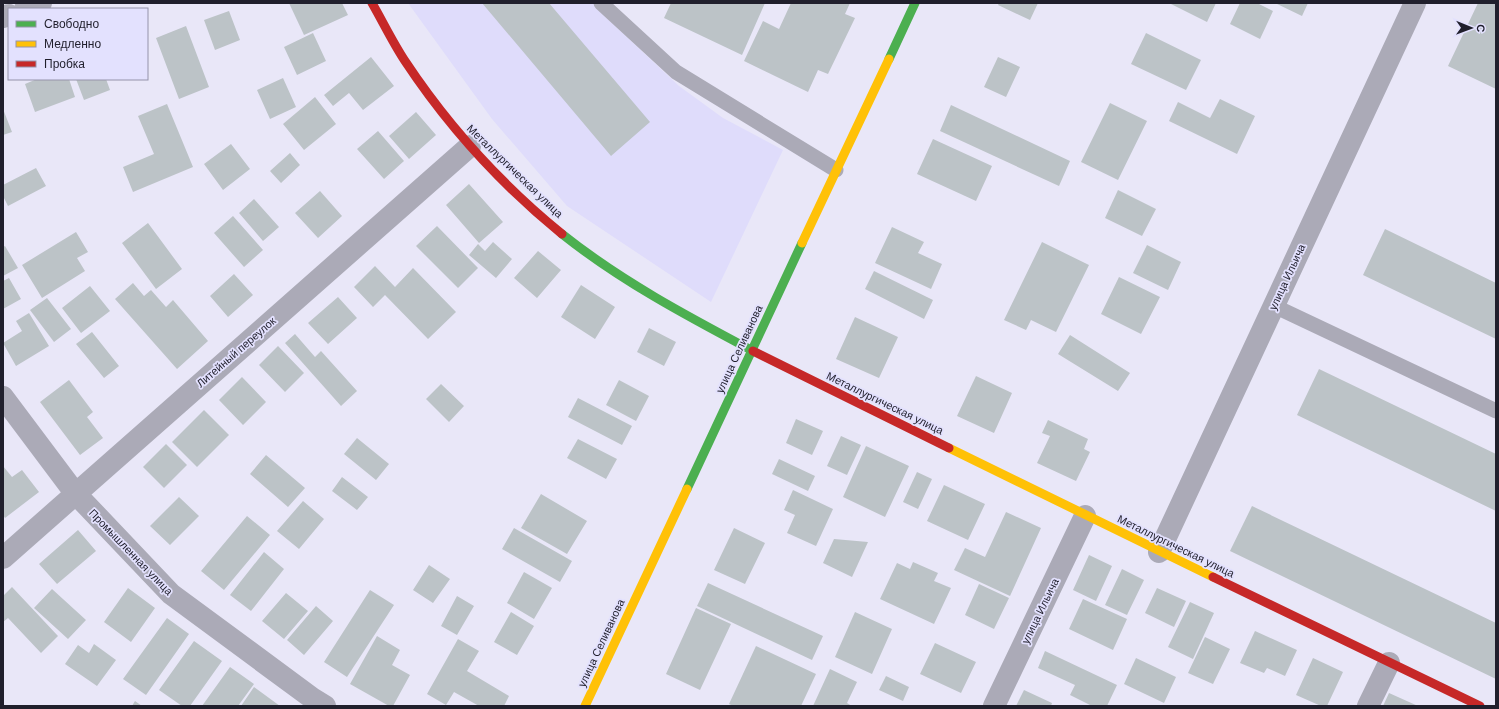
<svg xmlns="http://www.w3.org/2000/svg" width="1499" height="709" font-family="Helvetica,sans-serif">
<style>
.built{fill:#dfdcfb}
.building{fill:#bcc3c7}
.lines{fill:none;stroke-linecap:round;stroke-linejoin:round}
.lane{stroke:#abaab7;stroke-width:15}
.street{stroke:#abaab7;stroke-width:22}
.fast{stroke:#4caf50;stroke-width:9}
.slow{stroke:#ffc107;stroke-width:9}
.jam{stroke:#c62828;stroke-width:9}
.labels{text-anchor:middle;dominant-baseline:central;stroke-width:3.5;stroke-linejoin:round;paint-order:stroke}
.street-label{font-size:11px;fill:#201f2c;stroke:#e3e1fe}
</style>
<rect width="100%" height="100%" fill="#e9e7f8"/>
<path class="built" d="M408,3H593L598,10L679,86L723,118L783,150L711,302L567,206L492,119Z"/>
<path class="building" d="M289,3H342L348,15L304,35Z
M482,3H549L650,122L611,156Z
M671,3H765L742,55L664,18Z
M791,3H850L845,14L855,18L828,74L818,70L808,92L744,61L763,21L779,29Z
M999,3H1038L1030,20L998,5Z
M1169,3H1216L1207,22Z
M1240,3H1257L1273,11L1260,39L1230,24Z
M1275,3H1308L1302,16Z
M1478,3H1496V89L1448,66Z
M229,11L240,40L215,50L204,20Z
M186,26L209,87L179,99L156,38Z
M313,33L326,61L297,75L284,47Z
M1146,33L1201,60L1186,90L1131,64Z
M371,57L394,86L363,110L349,93L333,106L324,95Z
M998,57L1020,67L1006,97L984,87Z
M283,78L296,107L270,119L257,90Z
M37,79H69L75,97L35,112L25,84Z
M76,79H106L110,90L84,100Z
M315,97L336,124L304,150L283,124Z
M1220,99L1255,116L1237,154L1169,121L1178,102L1210,118Z
M1110,103L1147,121L1118,180L1081,162Z
M167,104L193,167L133,192L123,167L154,154L138,116Z
M951,105L1070,161L1059,186L940,131Z
M3,109L12,132L3,135Z
M416,112L436,135L409,159L389,136Z
M378,131L404,161L384,179L357,149Z
M933,139L992,166L976,201L917,174Z
M231,144L250,169L223,190L204,164Z
M290,153L300,165L281,183L270,171Z
M36,168L46,186L8,206L3,196V185Z
M469,184L503,222L479,243L446,205Z
M1118,190L1156,209L1142,236L1105,218Z
M320,191L342,216L318,238L295,213Z
M254,199L279,227L263,241L239,213Z
M233,216L263,250L244,267L214,233Z
M148,223L182,269L156,289L122,243Z
M437,226L478,268L458,288L416,246Z
M892,227L924,242L918,253L942,264L931,289L875,263Z
M1385,229L1496,283V339L1363,275Z
M76,232L88,252L77,258L85,271L42,298L22,265Z
M493,242L512,259L496,278L469,255L478,244L485,251Z
M1042,242L1089,265L1056,332L1031,320L1026,330L1004,320Z
M1147,245L1181,262L1168,290L1133,273Z
M5,246L18,268L3,276V247Z
M538,251L561,270L537,298L514,278Z
M375,266L395,287L413,268L456,312L428,339L385,295L373,307L354,287Z
M874,271L933,300L924,319L865,289Z
M234,274L253,295L228,317L210,296Z
M1119,277L1160,297L1141,334L1101,314Z
M9,278L21,299L3,309V281Z
M133,283L144,296L151,290L166,307L173,300L208,341L177,369L115,299Z
M581,285L615,307L595,339L561,317Z
M90,286L110,311L81,333L62,308Z
M338,297L357,318L328,344L308,323Z
M47,298L71,329L54,342L30,310Z
M29,313L49,346L16,366L3,343L22,331L16,321Z
M855,317L898,337L879,378L836,359Z
M649,328L676,342L664,366L637,352Z
M92,332L119,366L104,378L76,344Z
M295,334L315,357L321,351L357,391L341,406L285,343Z
M1070,335L1130,373L1118,391L1058,354Z
M278,346L304,373L285,392L259,365Z
M1319,369L1496,454V511L1297,415Z
M976,376L1012,393L994,433L957,416Z
M242,377L266,402L243,425L219,400Z
M69,380L93,412L87,417L103,438L80,455L40,402Z
M619,380L649,396L636,421L606,405Z
M441,384L464,406L449,422L426,399Z
M578,398L632,426L622,445L568,417Z
M204,410L229,435L197,467L172,442Z
M796,419L823,431L812,455L786,443Z
M1048,420L1088,439L1084,449L1090,452L1076,481L1037,463L1050,436L1042,433Z
M841,436L861,445L847,475L827,466Z
M357,438L389,464L376,480L344,454Z
M578,439L617,459L606,479L567,458Z
M166,444L187,465L164,488L143,467Z
M866,446L909,466L885,517L843,497Z
M266,455L305,488L288,507L250,474Z
M779,459L815,476L808,491L772,474Z
M3,466L12,477L22,470L39,492L5,518L3,515Z
M917,472L932,479L918,509L903,502Z
M342,477L368,497L357,510L332,491Z
M944,485L985,504L968,540L927,521Z
M793,490L833,509L816,546L787,533L795,515L784,510Z
M541,494L587,521L567,554L521,528Z
M179,497L199,516L170,545L150,526Z
M303,501L324,519L299,549L277,531Z
M1252,506L1496,623V679L1230,551Z
M1006,512L1041,528L1010,596L954,570L965,548L985,557Z
M247,516L270,535L224,590L201,571Z
M514,528L572,561L560,582L502,549Z
M734,528L765,543L745,584L714,570Z
M78,530L96,551L57,584L39,564Z
M834,539L868,542L852,577L823,563Z
M264,552L284,569L251,611L230,595Z
M1089,555L1112,566L1096,601L1073,590Z
M913,562L938,573L934,581L951,588L934,624L880,599L897,563L910,569Z
M429,565L450,579L433,603L413,590Z
M1122,569L1144,580L1127,615L1105,605Z
M524,572L552,588L534,619L507,603Z
M708,583L823,636L812,660L697,606Z
M979,584L1009,598L994,629L965,615Z
M12,587L58,636L41,653L8,618L3,622V596Z
M128,588L155,608L131,642L104,622Z
M1157,588L1186,601L1174,627L1145,613Z
M52,589L86,620L68,639L34,608Z
M370,590L394,605L347,677L324,662Z
M286,593L308,611L284,639L262,621Z
M457,596L474,606L457,635L441,626Z
M1083,599L1127,619L1113,650L1069,629Z
M1190,602L1214,613L1193,659L1168,647Z
M316,606L333,621L304,655L287,640Z
M696,608L731,624L700,690L666,674Z
M511,612L534,626L517,655L494,642Z
M855,612L892,629L872,674L835,657Z
M167,618L189,634L146,695L123,679Z
M1255,631L1297,650L1285,676L1267,668L1264,673L1240,663Z
M377,636L400,650L392,665L410,675L393,706H389L350,684Z
M1205,637L1230,649L1213,684L1188,673Z
M458,639L479,651L467,671L509,696L504,706H479L454,692L446,705L427,694Z
M194,641L222,661L190,706H182L159,690Z
M935,643L976,662L961,693L920,674Z
M94,644L116,660L97,686L65,664L78,645L89,653Z
M756,646L816,674L801,706H733L729,704Z
M1045,651L1117,685L1107,706H1092L1070,695L1075,685L1038,668Z
M1136,658L1176,677L1164,703L1124,684Z
M1313,658L1343,672L1327,706H1321L1296,695Z
M230,667L254,684L238,706H202Z
M830,669L857,682L847,703L852,706H813Z
M886,676L909,687L903,701L879,690Z
M254,687L280,706H241Z
M1024,690L1052,703L1051,706H1016Z
M1389,693L1418,706H1383Z
M135,701L142,706H132Z"/>
<g class="lines">
<path class="lane" d="M601,3L676,72L836,170
M1274,306L1496,411"/>
<path class="street" d="M25,9L41,3
M3,17L9,15
M3,397L75,493L171,594L312,698L325,706
M1159,552L1415,3
M3,558L470,146
M994,706L1085,516
M1368,706L1389,663"/>
<path class="fast" d="M889,59L915,3
M562,234C621,281 687,316 753,351
M687,489L802,243"/>
<path class="slow" d="M802,243L889,59
M949,448L1213,577
M585,706L687,489"/>
<path class="jam" d="M372,3C383,22 393,43 405,61C448,126 502,185 562,234
M753,351L949,448
M1213,577L1480,706"/>
</g>
<g class="labels">
<g class="street-label">
<text transform="translate(515 171) rotate(44)">Металлургическая улица</text>
<text transform="translate(1287 277) rotate(-65)">улица Ильича</text>
<text transform="translate(739 349) rotate(-65)">улица Селиванова</text>
<text transform="translate(236 352) rotate(-41)">Литейный переулок</text>
<text transform="translate(885 403) rotate(26)">Металлургическая улица</text>
<text transform="translate(1176 546) rotate(26)">Металлургическая улица</text>
<text transform="translate(131 552) rotate(46)">Промышленная улица</text>
<text transform="translate(1040 611) rotate(-64)">улица Ильича</text>
<text transform="translate(601 643) rotate(-65)">улица Селиванова</text>
</g>
</g>
<rect width="1499" height="709" fill="none" stroke="#201f2c" stroke-width="8"/>
<rect x="8" y="8" width="140" height="72" fill="#e3e1fe" stroke="#9593aa"/>
<rect x="16" y="21" width="20" height="6" fill="#4caf50" stroke="#9593aa"/>
<text x="44" y="28" font-size="12" fill="#201f2c">Свободно</text>
<rect x="16" y="41" width="20" height="6" fill="#ffc107" stroke="#9593aa"/>
<text x="44" y="48" font-size="12" fill="#201f2c">Медленно</text>
<rect x="16" y="61" width="20" height="6" fill="#c62828" stroke="#9593aa"/>
<text x="44" y="68" font-size="12" fill="#201f2c">Пробка</text>
<g transform="translate(1471 28) rotate(91)" stroke="#e3e1fe" stroke-width="3" paint-order="stroke">
<path d="M0-3L7 15L0 10L-7 15Z" fill="#201f2c"/>
<text y="-6" font-size="11" font-weight="bold" text-anchor="middle" fill="#201f2c">С</text>
</g>
</svg>
